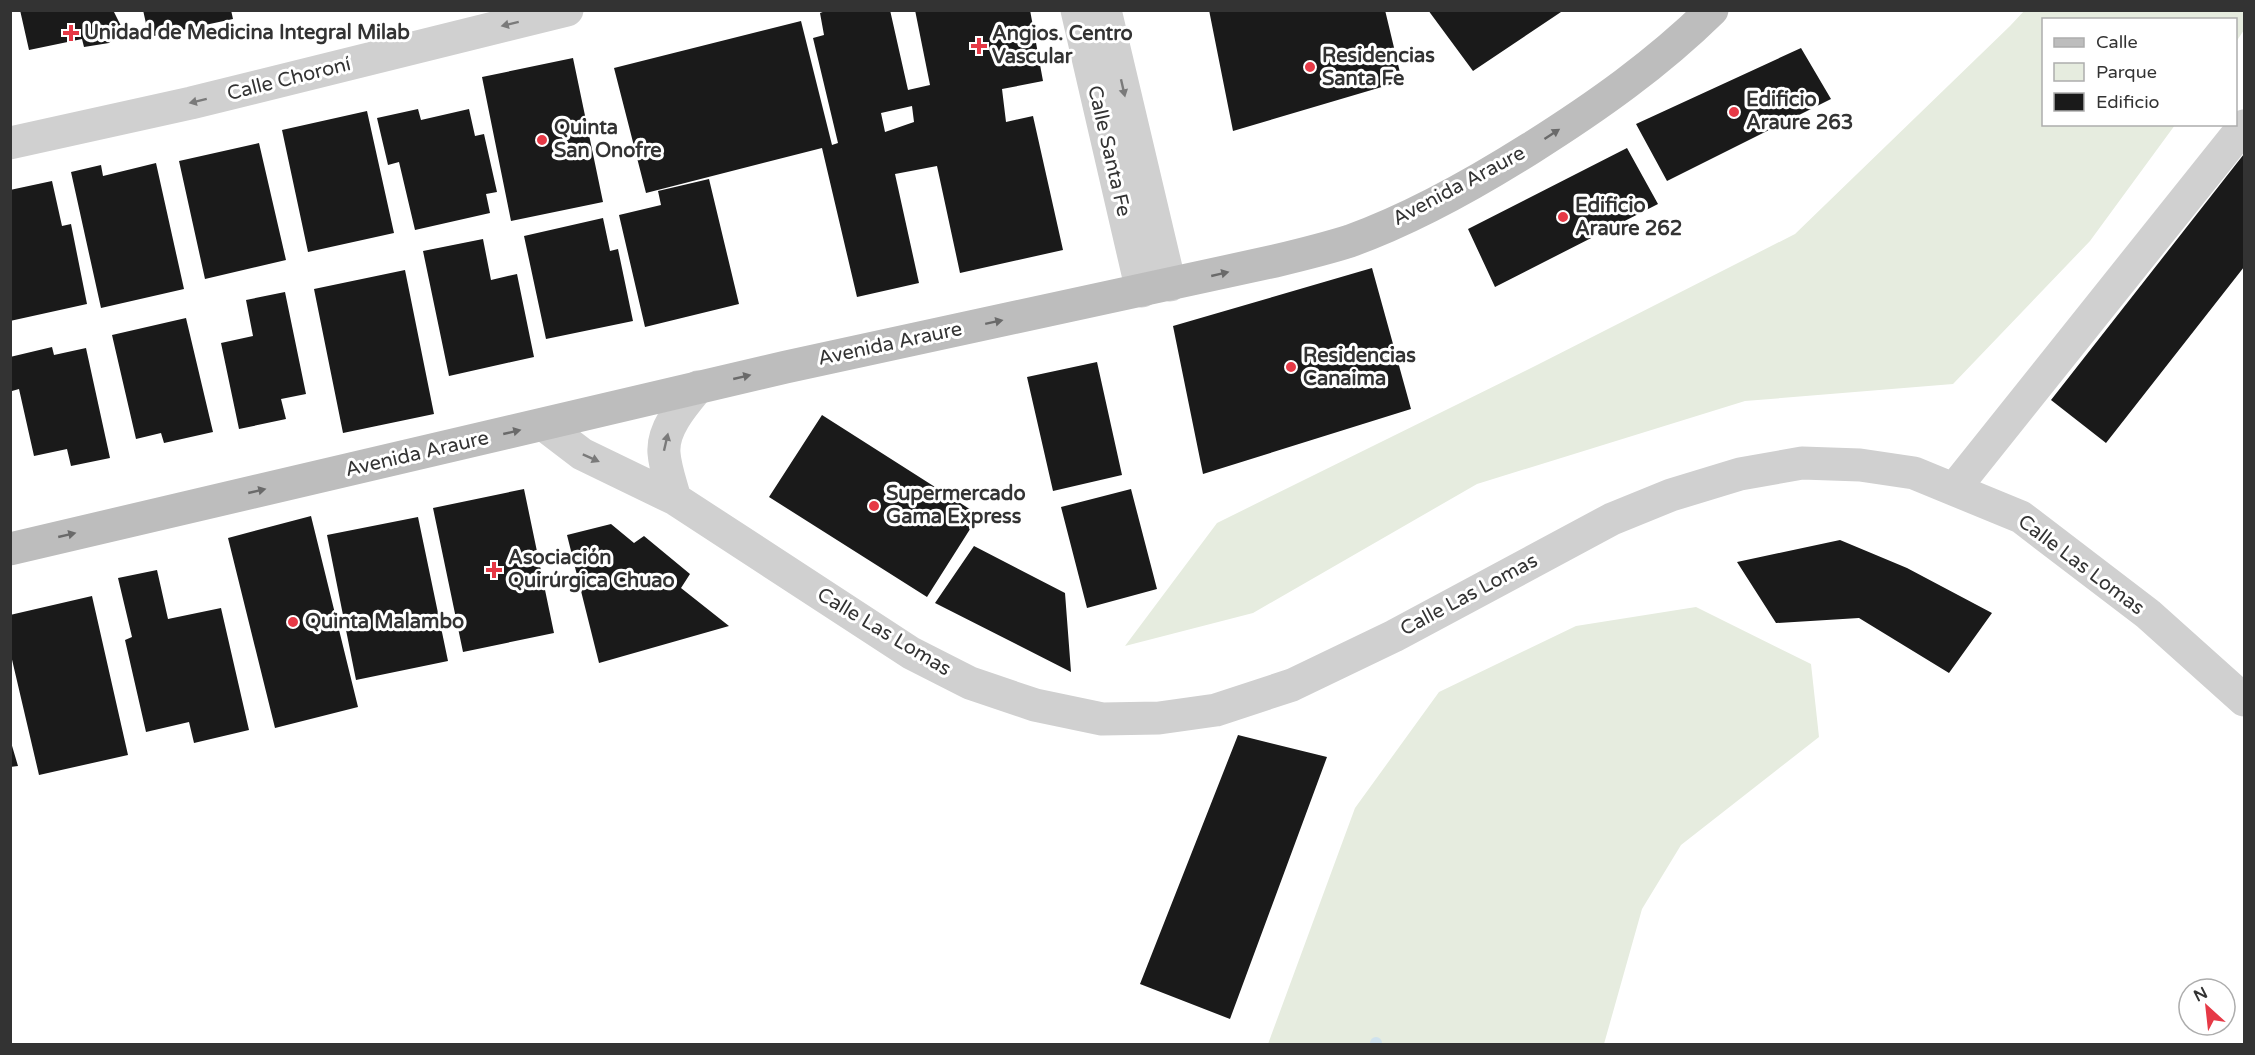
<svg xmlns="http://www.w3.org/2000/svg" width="2255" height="1055" font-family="'Varela Round',sans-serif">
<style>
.green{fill:#e6ecdf}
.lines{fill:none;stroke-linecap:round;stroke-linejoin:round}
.stream{stroke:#cfe2ee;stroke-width:12}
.building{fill:#1a1a1a;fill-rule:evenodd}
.street{stroke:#d0d0d0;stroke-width:33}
.secondary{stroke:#bdbdbd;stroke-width:33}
.oneway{fill:#7a7a7a}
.oneway2{fill:#6a6a6a}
.poi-dot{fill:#e63946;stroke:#fff;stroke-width:2}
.labels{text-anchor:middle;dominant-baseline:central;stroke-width:6;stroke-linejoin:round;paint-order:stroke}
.poi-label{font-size:20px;font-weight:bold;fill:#333;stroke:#fff;text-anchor:start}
.street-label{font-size:20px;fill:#333;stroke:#fff}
</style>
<rect width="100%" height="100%" fill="#fff"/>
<path class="green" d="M2024,11H2244V30L2236,42V20H2044V124L2175,125L2090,241L1953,384L1745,401L1477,484L1253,613L1125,646L1217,523L1539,364L1795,234L2010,26Z
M1696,607L1811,664L1819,737L1681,845L1642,909L1604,1044H1268L1355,808L1439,692L1576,626Z"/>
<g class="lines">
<path class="stream" d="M1376,1044V1043"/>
</g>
<path class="building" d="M20,10H113L122,28L109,43L84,47L82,39L29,50Z
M143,10H231L233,19L149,37Z
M828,10H890L908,90L930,85L915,10H1030L1043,81L1002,89L1006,122L1033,116L1063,250L960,273L937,166L895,174L919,283L857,297L822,148L646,193L614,68L801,21L832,145L838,143L813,38L824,35L820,13ZM912,106L914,122L885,132L881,113Z
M1209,10H1385L1402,81L1233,131Z
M1428,10H1564L1473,71Z
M1801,48L1831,99L1667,181L1636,124Z
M573,58L603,202L511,221L482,77Z
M418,109L421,120L469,109L475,136L484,134L497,192L486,194L490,213L415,230L399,162L388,165L377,118Z
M367,111L394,233L308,252L282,130Z
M259,143L286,260L205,279L179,161Z
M1627,148L1658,204L1495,287L1468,229Z
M2244,154V267L2106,443L2051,400Z
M156,163L184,289L101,308L71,172L101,165L103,176Z
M709,179L739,304L645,327L619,215L661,205L658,191Z
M52,181L62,226L71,224L87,304L10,321V190Z
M603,218L610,251L618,249L633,321L546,339L524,236Z
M483,239L491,280L517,274L534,357L449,376L423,251Z
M1372,268L1411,409L1203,474L1173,326Z
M405,270L434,414L343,433L314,289Z
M285,292L306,394L281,399L286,419L239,429L221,343L253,336L246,300Z
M186,318L213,432L164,443L161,433L136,439L112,335Z
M52,347L54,355L86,348L110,458L71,466L67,449L34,456L19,389L12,391L10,357Z
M1097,362L1122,475L1053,491L1027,377Z
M822,415L979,515L927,597L769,497Z
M524,489L554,633L463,652L433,508Z
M1131,489L1157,589L1087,608L1061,507Z
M311,516L358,707L275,728L228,538Z
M418,517L448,661L356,680L327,535Z
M611,524L634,543L644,536L690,574L681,588L729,626L599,663L567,535Z
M1840,540L1907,568L1992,613L1949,673L1859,618L1776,623L1737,562Z
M974,546L1065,593L1071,672L935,603Z
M157,570L168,619L221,608L249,730L194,743L189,722L146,732L125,640L132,637L118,578Z
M92,596L128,755L39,775L10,651V615Z
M1238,735L1327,757L1230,1019L1140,984Z
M10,739L18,766L10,767Z"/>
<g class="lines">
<path class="street" d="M1077,10L1142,291
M1105,10L1170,285
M10,143L191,103L567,10
M544,425L582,454L675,499L911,653L970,683L1035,705L1102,719L1159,718L1216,710L1292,685L1394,636L1612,519L1671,495L1740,474L1802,463L1860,465L1914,473L2021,517L2148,614L2244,700
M1954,489L2244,126
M675,499C671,484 665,468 664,453C662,429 683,405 698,387"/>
<path class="secondary" d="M10,549L786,367L1275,261C1300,255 1325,249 1350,241C1414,218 1474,184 1531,148C1596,107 1657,64 1712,10"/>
</g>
<defs><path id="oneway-solid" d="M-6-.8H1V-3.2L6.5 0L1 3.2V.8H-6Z" transform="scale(1.5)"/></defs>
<g class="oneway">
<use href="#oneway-solid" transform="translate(510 24) rotate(166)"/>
<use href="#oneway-solid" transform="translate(1123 88) rotate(77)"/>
<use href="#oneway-solid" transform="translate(198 101) rotate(166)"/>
<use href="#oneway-solid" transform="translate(666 442) rotate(-77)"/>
<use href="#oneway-solid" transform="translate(591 458) rotate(24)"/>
</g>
<g class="oneway2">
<use href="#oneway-solid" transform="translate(1552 134) rotate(-33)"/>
<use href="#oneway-solid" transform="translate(1220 274) rotate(-13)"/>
<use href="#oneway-solid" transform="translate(994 322) rotate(-12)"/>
<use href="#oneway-solid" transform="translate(742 377) rotate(-13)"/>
<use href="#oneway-solid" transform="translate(512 432) rotate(-13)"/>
<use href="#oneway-solid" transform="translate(257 491) rotate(-13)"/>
<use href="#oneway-solid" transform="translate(67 535) rotate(-13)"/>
</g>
<g class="poi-dot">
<path d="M68 24h6v6h6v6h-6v6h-6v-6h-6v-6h6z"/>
<path d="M976 37h6v6h6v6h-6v6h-6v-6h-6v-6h6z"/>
<circle cx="1310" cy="67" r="6"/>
<circle cx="1734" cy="112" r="6"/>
<circle cx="542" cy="140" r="6"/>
<circle cx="1563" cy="217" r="6"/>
<circle cx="1291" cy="367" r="6"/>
<circle cx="874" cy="506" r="6"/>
<path d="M491 561h6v6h6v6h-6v6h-6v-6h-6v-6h6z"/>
<circle cx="293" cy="622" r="6"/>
</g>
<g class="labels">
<g class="poi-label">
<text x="84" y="33">Unidad de Medicina Integral Milab</text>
<text x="992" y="34">Angios. Centro<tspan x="992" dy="23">Vascular</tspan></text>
<text x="1322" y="56">Residencias<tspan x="1322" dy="23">Santa Fe</tspan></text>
<text x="1746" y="100">Edificio<tspan x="1746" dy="23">Araure 263</tspan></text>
<text x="554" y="128">Quinta<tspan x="554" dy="23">San Onofre</tspan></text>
<text x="1575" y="206">Edificio<tspan x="1575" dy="23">Araure 262</tspan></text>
<text x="1303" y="356">Residencias<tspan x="1303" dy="23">Canaima</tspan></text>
<text x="886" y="494">Supermercado<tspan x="886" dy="23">Gama Express</tspan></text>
<text x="508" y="558">Asociación<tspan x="508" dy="23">Quirúrgica Chuao</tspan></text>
<text x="305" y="622">Quinta Malambo</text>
</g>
<g class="street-label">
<text transform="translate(289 79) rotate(-14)">Calle Choroní</text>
<text transform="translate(1109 151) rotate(77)">Calle Santa Fe</text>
<text transform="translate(1459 186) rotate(-28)">Avenida Araure</text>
<text transform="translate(890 344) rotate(-12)">Avenida Araure</text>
<text transform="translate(417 454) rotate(-13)">Avenida Araure</text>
<text transform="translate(2081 565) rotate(37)">Calle Las Lomas</text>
<text transform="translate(1469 595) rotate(-28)">Calle Las Lomas</text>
<text transform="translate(884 632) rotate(31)">Calle Las Lomas</text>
</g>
</g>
<rect width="2255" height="1055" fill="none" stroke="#333333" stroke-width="24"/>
<rect x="2042" y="18" width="195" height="108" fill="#ffffff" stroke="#adadad" stroke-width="1.5"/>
<rect x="2054" y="38" width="30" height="9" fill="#bdbdbd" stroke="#adadad" stroke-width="1.5"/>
<text x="2096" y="48" font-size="18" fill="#333333">Calle</text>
<rect x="2054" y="63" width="30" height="18" fill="#e6ecdf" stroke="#adadad" stroke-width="1.5"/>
<text x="2096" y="78" font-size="18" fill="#333333">Parque</text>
<rect x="2054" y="93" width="30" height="18" fill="#1a1a1a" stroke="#adadad" stroke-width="1.5"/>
<text x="2096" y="108" font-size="18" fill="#333333">Edificio</text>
<g transform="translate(2207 1007) rotate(333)"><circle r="28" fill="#ffffff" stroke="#adadad" stroke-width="1.5"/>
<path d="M0-4.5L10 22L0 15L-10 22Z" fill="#e63946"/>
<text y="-9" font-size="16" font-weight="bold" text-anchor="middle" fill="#333333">N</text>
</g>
</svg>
